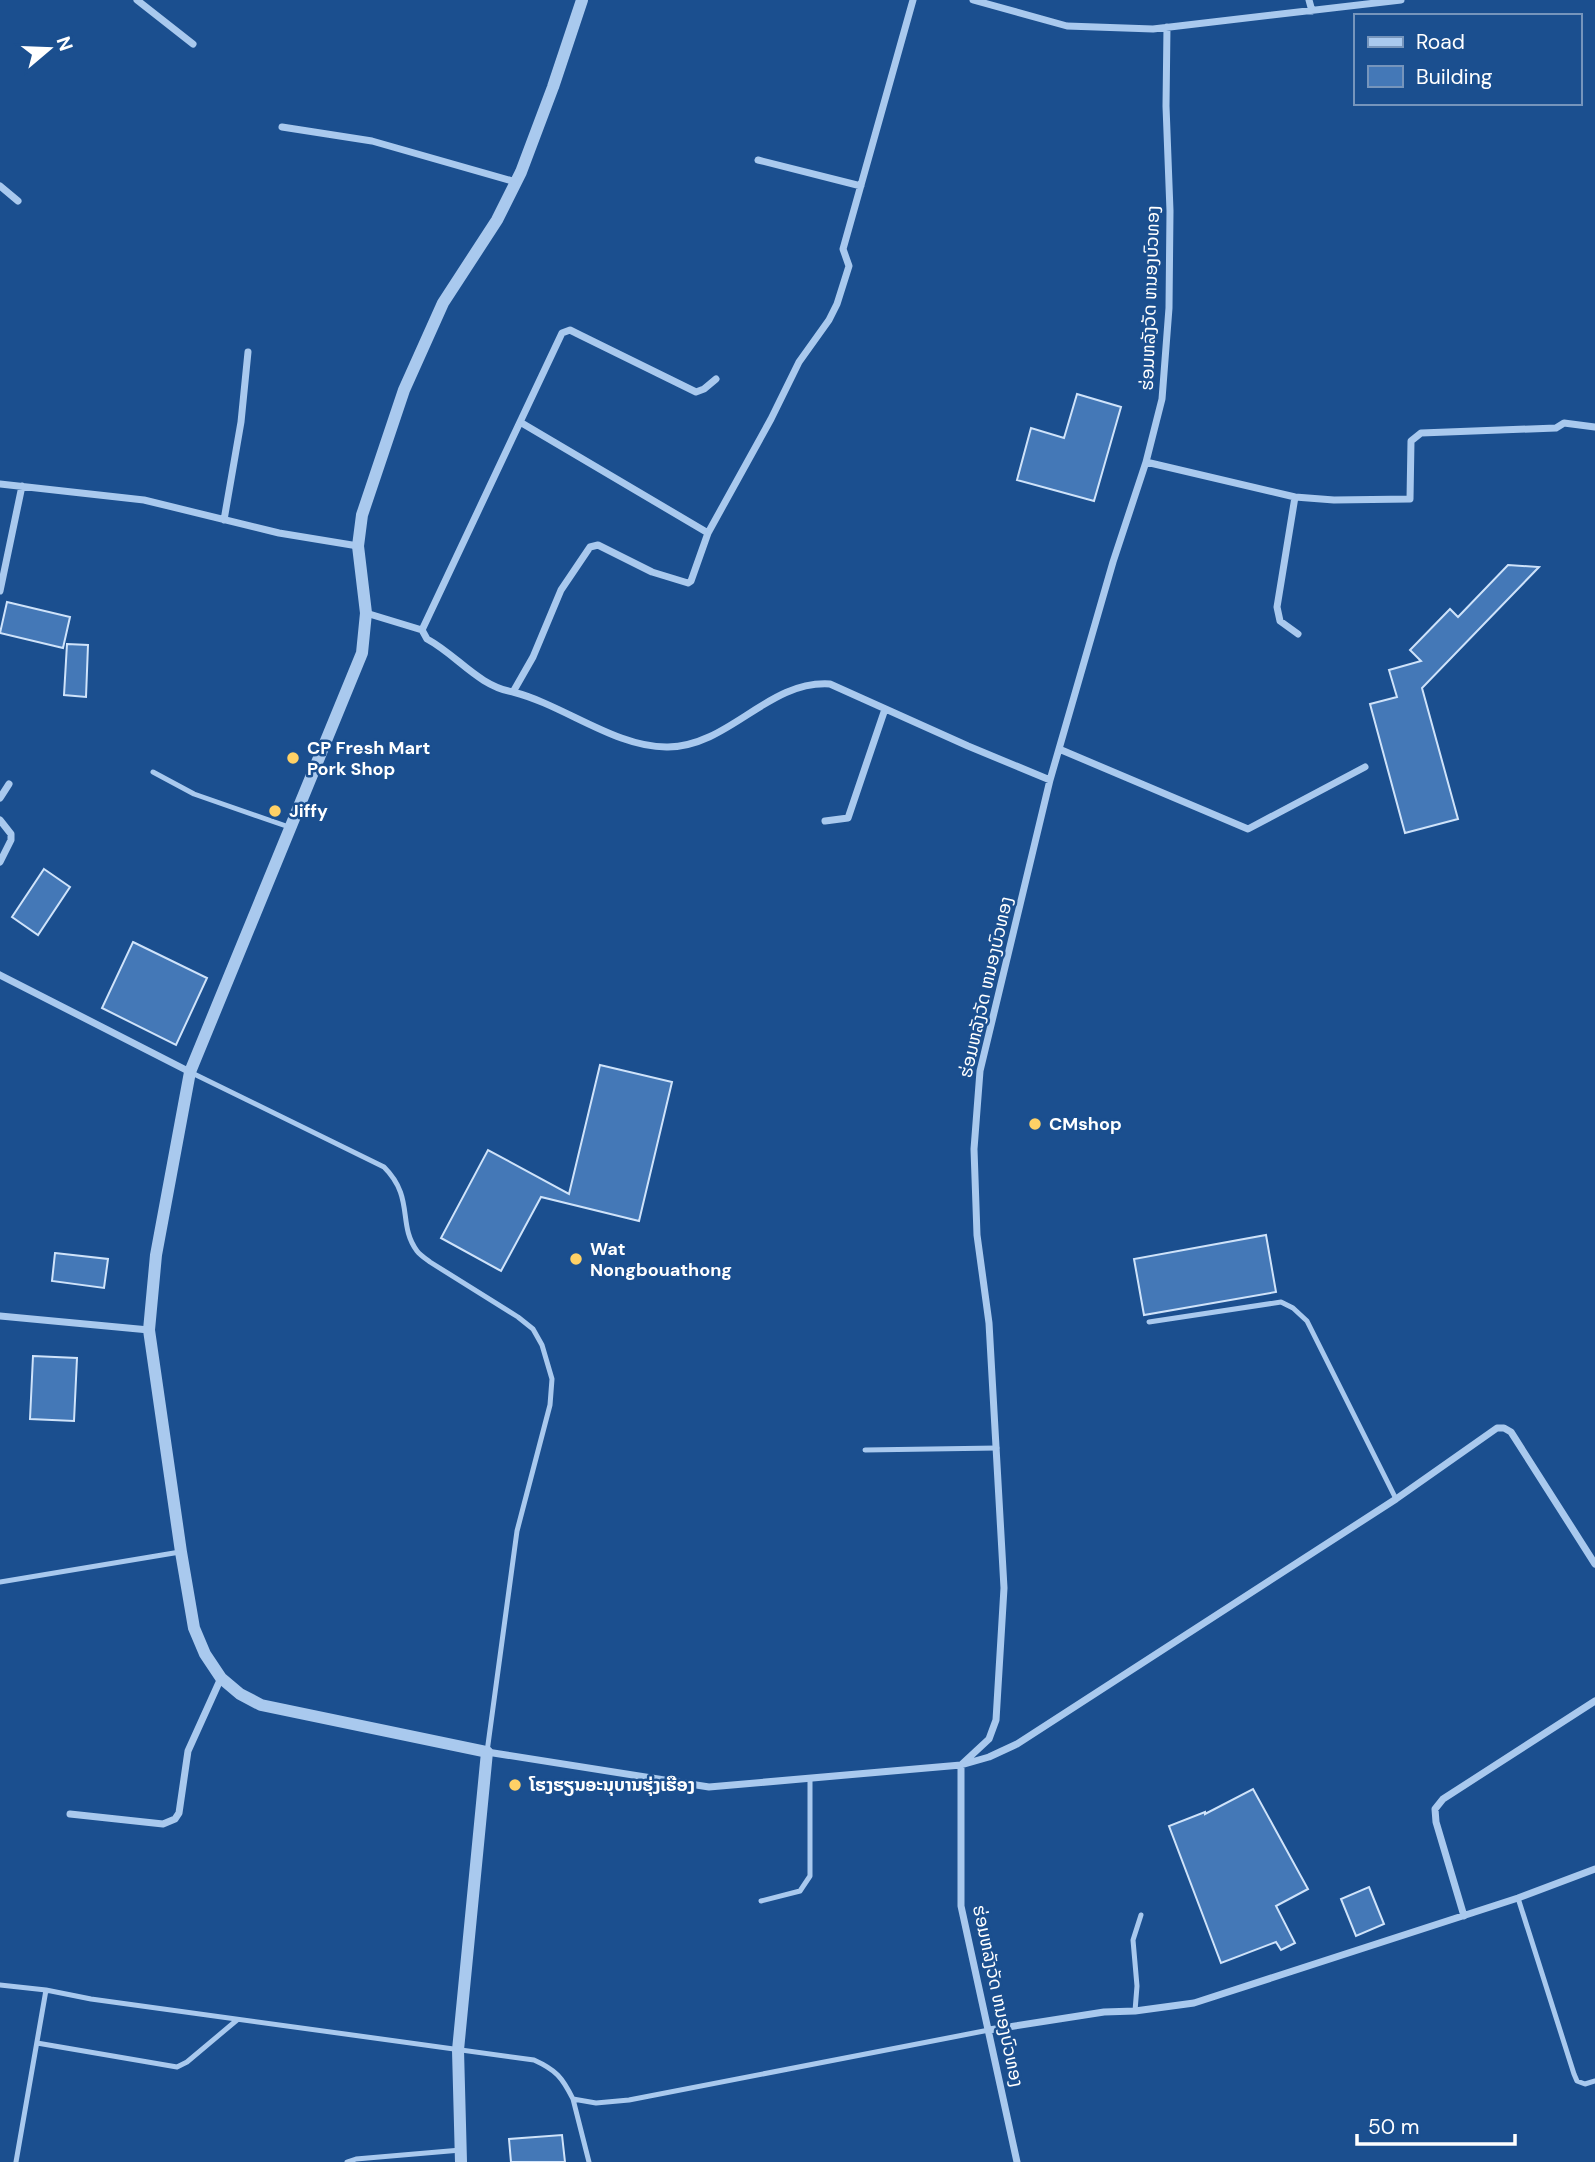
<svg xmlns="http://www.w3.org/2000/svg" width="1595" height="2162" font-family="'DM Sans','Noto Sans Lao',sans-serif">
<style>
.building{fill:#4478b7;stroke:#cfe3fa;stroke-width:2}
.lines{fill:none;stroke-linecap:round;stroke-linejoin:round}
.service{stroke:#a9c9ee;stroke-width:5}
.minor{stroke:#a9c9ee;stroke-width:7}
.tertiary{stroke:#a9c9ee;stroke-width:12}
.poi-dot{fill:#ffd166;stroke:#1b4f8f;stroke-width:2.5}
.labels{text-anchor:middle;dominant-baseline:central;stroke-width:5;stroke-linejoin:round;paint-order:stroke}
.street-label{font-size:18px;fill:#fff;stroke:#1b4f8f}
.poi-label{font-size:18px;font-weight:bold;fill:#fff;stroke:#1b4f8f;text-anchor:start}
</style>
<rect width="100%" height="100%" fill="#1b4f8f"/>
<path class="building" d="M1077,394L1121,407L1094,501L1017,480L1031,428L1064,438Z
M1508,565L1539,567L1422,688L1458,819L1405,833L1370,704L1397,697L1389,670L1421,661L1410,650L1450,609L1458,617Z
M7,602L70,617L63,648L0,633Z
M67,644L88,645L86,697L64,695Z
M44,869L70,887L38,935L12,917Z
M133,942L207,978L176,1045L102,1008Z
M600,1065L672,1082L639,1221L541,1197L501,1271L441,1238L488,1150L569,1194Z
M1266,1235L1276,1292L1144,1315L1134,1259Z
M55,1253L108,1259L104,1288L52,1281Z
M33,1356L77,1358L74,1421L30,1419Z
M1253,1789L1308,1889L1276,1906L1295,1943L1281,1950L1276,1942L1221,1963L1169,1826L1205,1812V1814Z
M1369,1887L1384,1924L1356,1936L1341,1899Z
M562,2135L565,2162H511L509,2139Z"/>
<g class="lines">
<path class="service" d="M153,772L194,794L289,827
M190,1072L384,1167C415,1198 397,1224 417,1251C420,1255 426,1259 430,1262L518,1317L533,1329L542,1345L552,1379L550,1405L517,1531L487,1752
M1149,1322L1281,1302L1293,1308L1307,1321L1396,1499
M865,1450L997,1448
M0,1582L180,1552
M1518,1898L1574,2074L1577,2081L1585,2084L1595,2081
M761,1901L800,1891L810,1876V1779
M0,1985L46,1990L91,1999L534,2060C556,2070 562,2077 573,2099L596,2103L629,2100L989,2030
M1135,2011L1137,1986L1133,1940L1141,1915
M37,2043L177,2067L187,2062L237,2020
M573,2099L589,2162
M16,2162L46,1990
M347,2162L356,2159L461,2150"/>
<path class="minor" d="M137,0L193,44
M973,0L1067,26L1153,29L1401,0
M1309,0L1312,11
M282,127L372,141L516,182
M758,160L861,186
M0,186L18,201
M520,422L708,533L771,419L799,362L829,320L837,304L849,266L843,249L913,0
M1146,462L1295,497L1334,500L1410,499L1411,441L1421,433L1556,428L1564,423L1595,427
M0,484L144,500L279,533L358,546
M1295,497L1277,607L1280,621L1298,634
M224,520L241,422L248,352
M0,591L22,486
M366,613L422,630L427,639C457,655 478,686 513,692L533,657L561,590L590,547L598,545L652,572L688,583L691,581L708,533
M422,630L562,333L570,330L580,335L696,392L704,389L716,379
M513,692C564,705 616,748 668,747C730,746 768,680 830,684L968,746L1050,780
M1059,749L1248,829L1365,767
M0,798L9,784
M0,820L11,834V840L0,862
M825,821L848,818L885,709
M0,975L190,1072
M0,1316L149,1330
M487,1752L709,1787L961,1765L989,1757L1017,1744L1396,1499L1497,1428H1504L1511,1432L1595,1564
M70,1814L163,1824L175,1819L179,1813L188,1751L221,1678
M1464,1916L1436,1822L1435,1809L1443,1799L1595,1701
M989,2030L1104,2012L1135,2011L1194,2003L1518,1898L1595,1869
M1017,2162L961,1906V1765L989,1739L996,1720L1004,1588L989,1323L977,1235L974,1149L980,1071L1050,780L1113,562L1146,462L1162,399L1169,308L1170,211L1166,106L1167,27"/>
<path class="tertiary" d="M461,2162L458,2050L487,1752L261,1705L240,1694L221,1678L205,1654L194,1628L181,1552L149,1330L156,1255L190,1072L362,653L366,613L358,546L362,515L404,390L443,303L497,220L521,172L553,87L582,0"/>
</g>
<g class="poi-dot">
<circle cx="293" cy="758" r="7"/>
<circle cx="275" cy="811" r="7"/>
<circle cx="1035" cy="1124" r="7"/>
<circle cx="576" cy="1259" r="7"/>
<circle cx="515" cy="1785" r="7"/>
</g>
<g class="labels">
<g class="street-label">
<text transform="translate(1150 298) rotate(-88)">ຮ່ອມຫລັງວັດ ຫນອງບົວທອງ</text>
<text transform="translate(986 987) rotate(-77)">ຮ່ອມຫລັງວັດ ຫນອງບົວທອງ</text>
<text transform="translate(998 1996) rotate(78)">ຮ່ອມຫລັງວັດ ຫນອງບົວທອງ</text>
</g>
<g class="poi-label">
<text x="307" y="748">CP Fresh Mart<tspan x="307" dy="21">Pork Shop</tspan></text>
<text x="289" y="811">Jiffy</text>
<text x="1049" y="1124">CMshop</text>
<text x="590" y="1249">Wat<tspan x="590" dy="21">Nongbouathong</tspan></text>
<text x="529" y="1785">ໂຮງຮຽນອະນຸບານຮຸ່ງເຮືອງ</text>
</g>
</g>
<rect x="1354" y="14" width="228" height="91" fill="#1b4f8f" stroke="#7695bc" stroke-width="2"/>
<rect x="1368" y="37" width="35" height="10" fill="#a9c9ee" stroke="#7695bc" stroke-width="2"/>
<text x="1416" y="49" font-size="21" fill="#ffffff">Road</text>
<rect x="1368" y="66" width="35" height="21" fill="#4478b7" stroke="#7695bc" stroke-width="2"/>
<text x="1416" y="84" font-size="21" fill="#ffffff">Building</text>
<g transform="translate(49 49) rotate(71)" stroke="#1b4f8f" stroke-width="5" paint-order="stroke">
<path d="M0-5L12 26L0 18L-12 26Z" fill="#ffffff"/>
<text y="-10" font-size="19" font-weight="bold" text-anchor="middle" fill="#ffffff">N</text>
</g>
<path d="M1357 2134v10h158v-10" fill="none" stroke="#ffffff" stroke-width="3.5"/>
<text x="1368" y="2134" font-size="21" fill="#ffffff" stroke="#1b4f8f" stroke-width="5" paint-order="stroke">50 m</text>
</svg>
